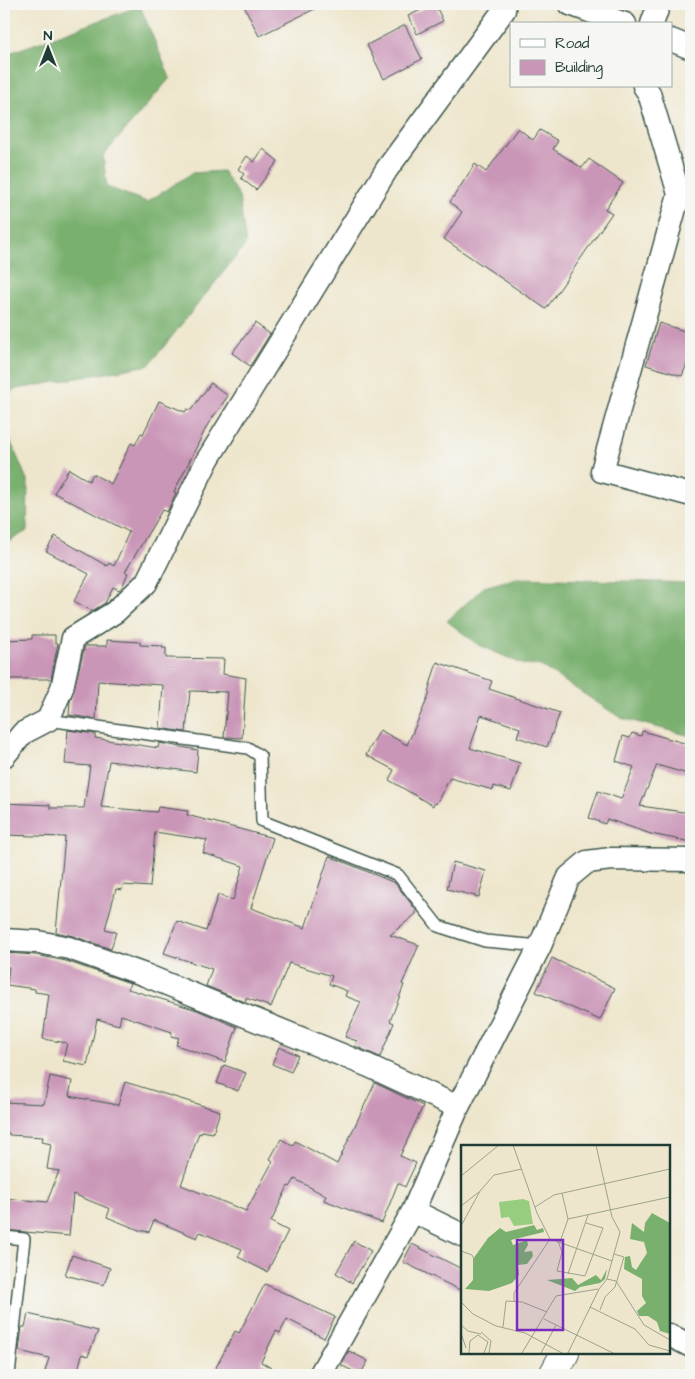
<svg xmlns="http://www.w3.org/2000/svg" width="695" height="1379" font-family="'Architects Daughter',sans-serif">
<style>
.forest{fill:#79b06e;stroke:#4c7651}
.building{fill:#ca96b8}
.lines{fill:none;stroke-linecap:round;stroke-linejoin:round}
.service-casing{stroke:#3e564b;stroke-width:14}
.minor-casing{stroke:#3e564b;stroke-width:25}
.tertiary-casing{stroke:#3e564b;stroke-width:30}
.service{stroke:#fff;stroke-width:11}
.minor{stroke:#fff;stroke-width:22}
.tertiary{stroke:#fff;stroke-width:28}
.inset-road{fill:none;stroke:#9ba28f;stroke-width:1}
.view{fill:#7b2cbf;fill-opacity:0.15;stroke:#7b2cbf;stroke-width:2.5}
.inset-edge{fill:none;stroke:#1f3d34;stroke-width:2.5}
</style>
<rect width="100%" height="100%" fill="#f6f6f2"/>
<filter id="ink" filterUnits="userSpaceOnUse"><feTurbulence type="fractalNoise" baseFrequency=".02" numOctaves="2"/><feDisplacementMap in="SourceGraphic" scale="10" xChannelSelector="R" yChannelSelector="G"/><feConvolveMatrix kernelMatrix="1 2 1 2 8 2 1 2 1" color-interpolation-filters="sRGB"/></filter>
<filter id="wash" filterUnits="userSpaceOnUse"><feTurbulence type="fractalNoise" baseFrequency=".0096" numOctaves="4" result="noise"/><feDisplacementMap in="SourceGraphic" scale="20" xChannelSelector="R" yChannelSelector="G"/><feGaussianBlur stdDeviation="1.12" result="paint"/><feColorMatrix in="noise" values="0 0 0 0 0 0 0 0 0 0 0 0 0 0 0 0 0 1.4 0 .05"/><feComposite in="paint" operator="in"/></filter>
<g filter="url(#wash)">
<rect width="100%" height="100%" fill="#eee6cc"/>
<path class="forest" d="M140,6L170,78L103,156L107,187L147,202L192,173L223,171L239,197L246,244L149,365L12,390L4,414V55Z
M4,426L28,482L27,531L4,544Z
M517,578L691,583V736L621,718L541,666L522,664L477,644L447,621L484,587Z"/>
<g id="blocks">
<path class="building" d="M243,4H325L259,36Z
M433,4H435L443,21L417,34L408,16Z
M405,25L422,59L384,79L367,45Z
M518,128L533,140L540,130L558,141L553,149L582,168L589,159L623,183L605,209L612,213L546,309L444,239L462,212L450,202L475,164L486,172Z
M263,149L278,161L256,190L241,178L244,174L238,169L247,156L254,162Z
M255,323L270,334L250,366L232,353Z
M659,323L691,333V365L687,364L682,376L646,365Z
M211,383L228,396L208,424L174,492L176,493L167,512L162,510L125,572L128,573L122,587L119,590L113,587L105,603L92,611L74,601L89,574L46,551L55,536L107,566L109,563L114,566L129,532L54,493L69,469L89,481L93,474L111,484L131,443L135,445L141,433L143,434L159,401L185,412L187,409L191,410Z
M32,635H55V643H58L51,679H4V640L32,639Z
M107,640L140,642V645L163,646L162,648H166V658L224,659L223,674L246,678L242,738L224,737L228,692L190,691L186,732L160,728L163,685L98,681L96,719L69,715L70,702L85,646H107Z
M437,662L492,681L489,689L560,713L547,747L517,737L520,728L481,715L470,748L520,763L511,791L494,786L493,790L450,778L436,804L434,803L433,806L389,780L394,770L366,755L380,730L407,745L430,693L428,692Z
M68,730L95,734V738L158,748L159,743L198,750L196,772L109,761L101,807L157,812L158,807L188,811L187,815L273,838L251,908L305,928L329,856L395,883L416,910V914L390,935L419,945L402,984L404,985L390,1021L394,1023L380,1057L355,1046L357,1041L345,1037L361,1002L345,996L347,991L329,984L332,976L289,963L271,1007L246,998L245,1002L206,986L212,969L164,953L177,921L206,931L218,895L233,900L243,866L203,853L207,840L155,832L150,887L123,885L122,890L116,889L105,929L116,932L111,949L73,936L56,932L65,837L4,835V803L50,805V808H84L90,766L65,764Z
M642,731L691,745V775L657,765L640,806L691,813V842L651,834L607,819L605,824L589,818L598,791L621,799L634,767L616,761L623,736L630,738L632,733L641,736Z
M453,862L486,871L479,897L447,889Z
M4,953L36,955L66,961L130,983L128,989L197,1010L237,1027L225,1062L176,1045L179,1038L171,1036L172,1032L121,1015L119,1025L97,1019L87,1066L63,1061L67,1043L43,1039L49,994L35,992V989L7,985L9,967L4,966Z
M552,958L615,988L600,1020L536,992Z
M279,1047L298,1055L291,1072L272,1064Z
M224,1065L246,1073L238,1091L217,1083Z
M50,1076L72,1081L69,1096L118,1105L125,1082L220,1111L213,1133L202,1131L201,1134L199,1133L181,1185L246,1211L273,1161L270,1159L281,1139L293,1146L295,1141L337,1164L375,1083L423,1106L400,1156L416,1163L405,1187L398,1183L382,1223L324,1200L326,1196L295,1179L290,1187L288,1186L271,1222L288,1231L267,1272L238,1257L242,1249L200,1232L197,1238L154,1220L149,1232L139,1230L107,1217L110,1209L73,1194L69,1236L4,1230V1198L47,1202L59,1171L47,1169L51,1144L42,1142L43,1137L9,1135V1133H4V1102L44,1104Z
M354,1241L371,1251L352,1283L336,1273Z
M412,1244L462,1269V1291L403,1262Z
M72,1255L110,1268L104,1285L65,1275Z
M265,1284L335,1317L324,1338L287,1319L280,1333L276,1331L261,1362L283,1375H212L235,1331L239,1333Z
M28,1314L98,1331L88,1356L82,1354L77,1375H44L49,1358L19,1351L22,1327H25Z
M4,1323L7,1324L5,1347H4Z
M349,1351L368,1361L360,1375L341,1365Z"/>
</g>
</g>
<g filter="url(#ink)">
<use href="#blocks" fill-opacity="0" stroke="#3e564b" stroke-width="1"/>
<g class="lines">
<g class="service-casing">
<path id="service" d="M48,720L248,748L260,756L262,821L398,875L438,926L485,941L540,946
M4,1237L24,1239L9,1375"/>
</g>
<g class="minor-casing">
<path id="minor" d="M570,4L625,24
M652,24L659,4
M671,40L691,48
M644,86L649,93L679,194L602,471L691,495
M4,756L23,733L48,720L62,688L73,638L115,612L146,583L208,459L387,169L504,10L502,4
M4,940L38,942L69,948L145,975L369,1066L458,1107
M413,1211L462,1235
M669,1335L691,1346
M320,1375L413,1211L458,1107L540,946L569,877L587,862L611,859L691,860"/>
</g>
<g class="tertiary-casing">
<path id="tertiary" d="M553,1375L565,1353"/>
</g>
<use href="#service" class="service"/>
<use href="#minor" class="minor"/>
<use href="#tertiary" class="tertiary"/>
</g>
</g>
<g transform="translate(461 1145)">
<rect width="209" height="209" fill="#eee6cc"/>
<path d="M62,54L68,56L72,79L53,81L48,72L40,73L38,57Z" fill="#97cd7f"/>
<path d="M191,68L209,78V189L199,186L196,177L187,171H178L176,166L185,158L181,151V134L163,124L164,112L169,111L171,122L175,125L186,108L183,97L169,94L171,78L183,87L184,78ZM73,80L76,85L82,83L83,87L50,95L52,100L66,95L67,100L63,107L71,106L72,111L66,119L57,120L58,130L51,138L28,146L4,144L12,135V114L27,93L39,83L45,87ZM146,124L144,134L139,138L119,142L114,146L86,135L111,133L117,140L135,130L140,135Z" fill="#79b06e"/>
<path class="inset-road" d="M52,0L76,68L89,94M0,31L38,0M0,61L18,47M74,62L93,50L209,24M107,74L209,52M0,81L19,46L33,30L61,24M89,94L151,116M97,96L101,107L96,126L124,131L142,83L125,78M99,97L107,74L101,48M0,106L11,110L15,118M107,129L127,70M146,134L155,136L183,180L209,195M53,156V148L89,94M0,157L12,169L35,181L64,188L101,208M129,162L174,184L188,200L209,206M139,165L144,152L154,142L163,112L153,109M83,174L152,208M0,180L7,186L20,189M42,182L45,156L61,157L86,167M20,187L30,196L28,208M0,188L5,203M8,208L9,196L17,190L27,197L23,208M61,208L95,151L137,144M80,208L95,180M107,208L138,144L146,134L159,87L151,72L135,0"/>
<path class="view" d="M56,95H102V185H56Z"/>
<rect width="209" height="209" class="inset-edge"/>
</g>
<rect width="695" height="1379" fill="none" stroke="#f6f6f2" stroke-width="20"/>
<rect x="510" y="22" width="162" height="65" fill="#f6f6f2" stroke="#a0aca6"/>
<rect x="520" y="39" width="25" height="8" fill="#ffffff" stroke="#a0aca6"/>
<text x="555" y="48" font-size="15" fill="#1f3d34">Road</text>
<rect x="520" y="60" width="25" height="15" fill="#ca96b8" stroke="#a0aca6"/>
<text x="555" y="72" font-size="15" fill="#1f3d34">Building</text>
<g transform="translate(48 48)" stroke="#f6f6f2" stroke-width="4" paint-order="stroke">
<path d="M0-4L9 19L0 12L-9 19Z" fill="#1f3d34"/>
<text y="-8" font-size="14" font-weight="bold" text-anchor="middle" fill="#1f3d34">N</text>
</g>
</svg>
